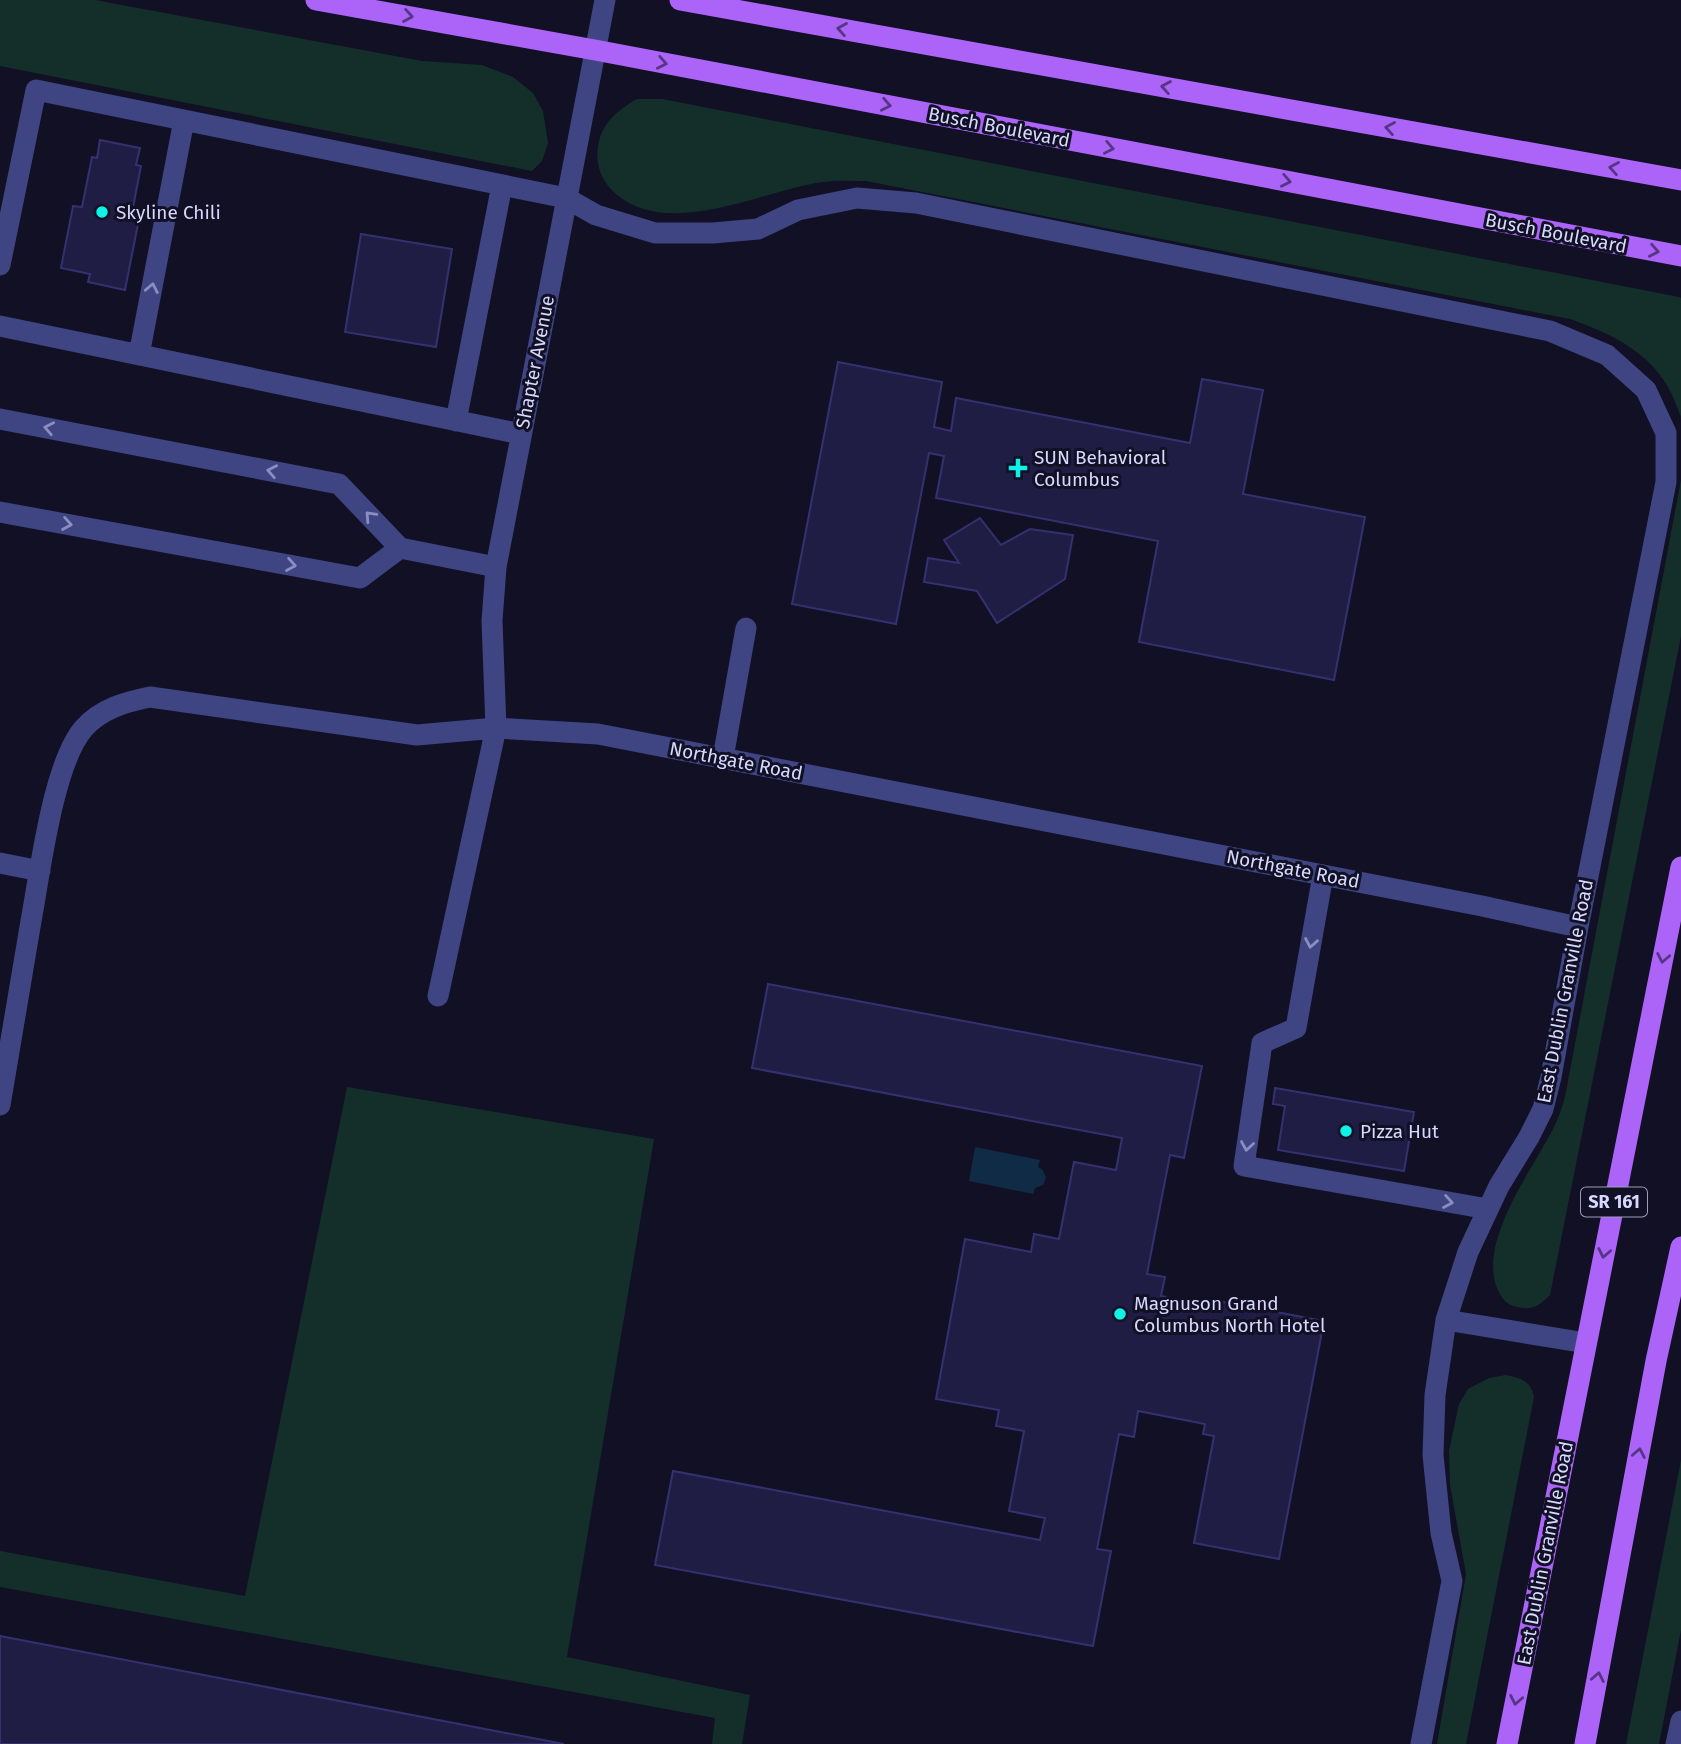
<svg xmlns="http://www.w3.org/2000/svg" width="1681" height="1744" font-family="'Fira Sans',sans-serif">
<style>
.green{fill:#142f2a}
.water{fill:#0f2b46}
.building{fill:#201d45;stroke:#343170;stroke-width:2}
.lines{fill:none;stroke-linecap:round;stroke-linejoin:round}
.minor{stroke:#3e4582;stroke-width:21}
.major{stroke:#ab64f7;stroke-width:21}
.oneway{stroke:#563684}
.oneway2{stroke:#8a8ec0}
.poi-dot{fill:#0ef2e8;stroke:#111025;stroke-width:2.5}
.labels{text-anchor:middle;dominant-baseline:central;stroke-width:6;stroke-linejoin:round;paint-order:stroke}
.shield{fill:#111025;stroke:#9c9cbc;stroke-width:2}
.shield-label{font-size:18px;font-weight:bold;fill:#d7d8fd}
.street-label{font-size:19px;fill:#d7d8fd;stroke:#111025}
.poi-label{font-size:19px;fill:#d7d8fd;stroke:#111025;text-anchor:start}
</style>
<rect width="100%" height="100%" fill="#111025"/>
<path class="green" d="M0,0H95L422,61L482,65L513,77L533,93L543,111L548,143L542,161L532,171L0,66Z
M637,99H662L1679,297L1681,298V417C1677,407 1673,396 1668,387C1647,350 1607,332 1570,319L866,181C852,181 836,180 823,182C763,190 669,240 616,194C602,182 595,165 598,147C601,123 618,110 637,99Z
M1681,480V636L1550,1295C1540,1305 1532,1311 1517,1307C1507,1305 1502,1299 1498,1290C1476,1243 1533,1169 1554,1127C1559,1117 1562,1107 1565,1097Z
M347,1087L654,1139L567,1657L750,1695L742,1744H712L715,1718L0,1587V1551L245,1596Z
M1506,1375C1522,1379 1530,1380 1534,1397L1466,1744H1437L1466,1574L1450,1485L1449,1451L1459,1404L1468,1389L1489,1378Z
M1681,1460V1630L1659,1744H1626Z"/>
<path class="water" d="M975,1147L1040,1160L1038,1167L1042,1169L1046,1177L1043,1185L1035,1188L1033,1194L969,1181Z"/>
<path class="building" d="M100,140L140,148L136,165L141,166L131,218L139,219L125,290L88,282L90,274L61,268L73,206L82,207L92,157L97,158Z
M361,234L452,249L436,347L345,332Z
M838,362L942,382L934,427L951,431L956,398L1190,443L1202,379L1263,390L1243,494L1365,517L1334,680L1139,642L1158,541L936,498L944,456L929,453L896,624L792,604Z
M980,518L1001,545L1030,529L1073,535L1065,579L997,623L977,591L924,582L928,558L959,563L944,540Z
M768,984L1202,1066L1184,1158L1170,1155L1147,1274L1165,1277L1161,1296L1221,1308L1223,1302L1324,1321L1279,1559L1194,1543L1214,1436L1203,1434L1205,1424L1138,1411L1134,1437L1119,1434L1097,1549L1111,1551L1093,1646L655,1565L673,1471L1040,1540L1045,1518L1009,1511L1024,1431L996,1426L999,1410L936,1399L965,1239L1031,1252L1034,1234L1059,1239L1074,1162L1116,1170L1122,1138L752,1068Z
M1275,1088L1414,1112L1404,1171L1278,1150L1285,1106L1273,1104Z
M0,1636L564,1744H0Z"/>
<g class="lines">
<path class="minor" d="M0,265L36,90L566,198L596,215L655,233H713L758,229L798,210L857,198L916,203L1550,331L1607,355L1646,390L1666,433V482L1578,927L1551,1077L1543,1109L1529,1137L1499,1186L1468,1252L1446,1320L1435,1395L1433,1455L1441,1533L1452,1581L1421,1744
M0,326L521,434
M139,355L184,120
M0,419L339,484L400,548L496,567
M456,421L502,185
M0,512L360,578L400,548
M723,758L746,628
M0,863L40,871
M1323,875L1296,1028L1262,1043L1244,1166L1488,1209
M438,996L496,728L492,621L496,567L605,0
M0,1105C10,1044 21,982 31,921C40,873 53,763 84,728C101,709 125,702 150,697L417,735L496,728L598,734L1482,906L1578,927
M1446,1320L1586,1343
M1676,1744L1681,1721"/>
<path class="major" d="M316,0L595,50L1681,256
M680,0L1681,180
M1507,1744L1681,867
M1585,1744L1656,1361L1681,1247"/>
</g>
<defs><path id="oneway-chevron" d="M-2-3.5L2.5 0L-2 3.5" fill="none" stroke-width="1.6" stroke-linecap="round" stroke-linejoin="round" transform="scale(1.75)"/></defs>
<g class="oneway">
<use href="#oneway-chevron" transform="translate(408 16) rotate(10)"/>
<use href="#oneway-chevron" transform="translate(842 29) rotate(-170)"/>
<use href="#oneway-chevron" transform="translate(662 63) rotate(11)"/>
<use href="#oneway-chevron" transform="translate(1166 87) rotate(-170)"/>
<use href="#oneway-chevron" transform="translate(886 105) rotate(11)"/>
<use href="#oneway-chevron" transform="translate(1390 128) rotate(-170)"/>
<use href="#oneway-chevron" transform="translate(1109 148) rotate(11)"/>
<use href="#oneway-chevron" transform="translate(1614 168) rotate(-170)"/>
<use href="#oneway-chevron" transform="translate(1286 181) rotate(11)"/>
<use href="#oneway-chevron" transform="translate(1654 251) rotate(11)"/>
<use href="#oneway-chevron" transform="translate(1663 958) rotate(101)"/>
<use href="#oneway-chevron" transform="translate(1604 1253) rotate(101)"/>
<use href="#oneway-chevron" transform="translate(1639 1453) rotate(-79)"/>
<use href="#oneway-chevron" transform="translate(1598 1677) rotate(-79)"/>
<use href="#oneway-chevron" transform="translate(1516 1700) rotate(101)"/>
</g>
<g class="oneway2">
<use href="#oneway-chevron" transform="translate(152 288) rotate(-79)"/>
<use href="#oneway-chevron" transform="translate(49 428) rotate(-169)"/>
<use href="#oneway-chevron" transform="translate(272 471) rotate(-169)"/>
<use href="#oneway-chevron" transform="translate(370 516) rotate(-133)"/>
<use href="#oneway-chevron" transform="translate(67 524) rotate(10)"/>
<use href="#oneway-chevron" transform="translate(291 565) rotate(10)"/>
<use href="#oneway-chevron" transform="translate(1311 943) rotate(100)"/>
<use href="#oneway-chevron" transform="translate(1247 1146) rotate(99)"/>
<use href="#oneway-chevron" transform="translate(1448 1202) rotate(10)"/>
</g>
<g class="poi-dot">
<circle cx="102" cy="212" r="7"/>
<path d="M1014.5 457.5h7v7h7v7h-7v7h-7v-7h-7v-7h7z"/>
<circle cx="1346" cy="1131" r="7"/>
<circle cx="1120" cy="1314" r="7"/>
</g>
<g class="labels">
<rect class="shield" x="1581" y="1187.5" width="66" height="29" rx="5"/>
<g class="shield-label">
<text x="1614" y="1202">SR 161</text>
</g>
<g class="street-label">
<text transform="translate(999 127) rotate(11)">Busch Boulevard</text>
<text transform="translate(1556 233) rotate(11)">Busch Boulevard</text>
<text transform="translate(535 362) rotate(-79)">Shapter Avenue</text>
<text transform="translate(736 761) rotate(11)">Northgate Road</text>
<text transform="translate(1293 869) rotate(11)">Northgate Road</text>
<text transform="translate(1565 991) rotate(-79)">East Dublin Granville Road</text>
<text transform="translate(1545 1553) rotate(-79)">East Dublin Granville Road</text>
</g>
<g class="poi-label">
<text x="116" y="212">Skyline Chili</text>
<text x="1034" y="457">SUN Behavioral<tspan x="1034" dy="22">Columbus</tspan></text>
<text x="1360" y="1131">Pizza Hut</text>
<text x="1134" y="1303">Magnuson Grand<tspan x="1134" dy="22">Columbus North Hotel</tspan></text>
</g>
</g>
</svg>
